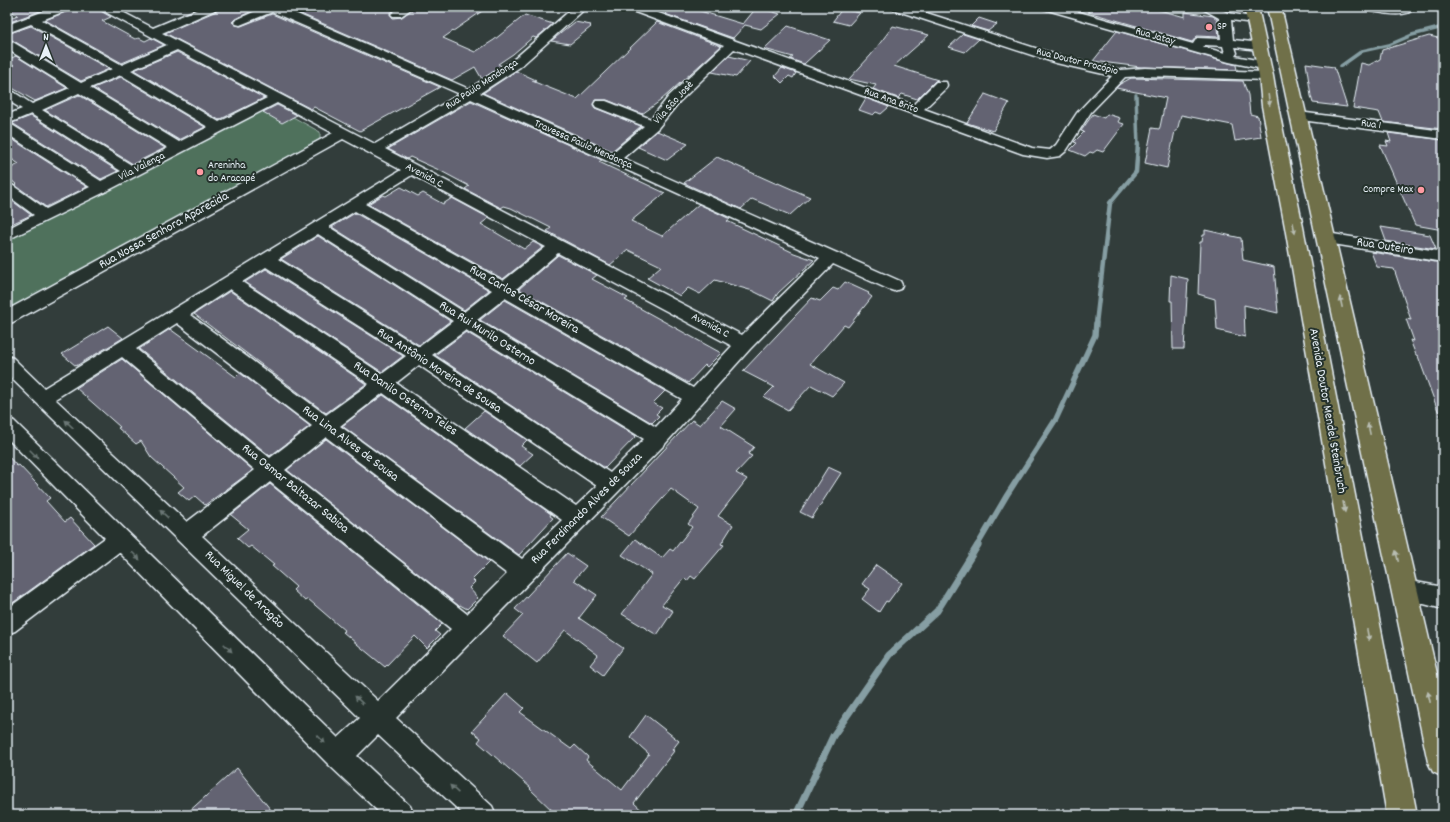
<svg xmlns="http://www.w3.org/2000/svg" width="1450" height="822" font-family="Dekko,sans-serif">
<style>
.green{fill:#4f715c;stroke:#9cb1aa}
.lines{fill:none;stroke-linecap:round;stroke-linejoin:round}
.stream-far3{stroke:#869ea3;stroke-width:3.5}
.stream-far2{stroke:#869ea3;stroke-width:4.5}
.stream-far1{stroke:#869ea3;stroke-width:5.5}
.stream{stroke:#869ea3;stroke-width:7}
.building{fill:#636472;stroke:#e8f1f8}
.minor-casing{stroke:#e8f1f8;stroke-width:3}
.highway-casing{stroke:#e8f1f8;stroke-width:3}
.minor{fill:#26332d;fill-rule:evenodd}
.highway{fill:#70704a;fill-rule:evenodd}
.oneway{fill:#b8bdb2}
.oneway2{fill:#6a7674}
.poi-dot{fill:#ff9aa2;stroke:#26332d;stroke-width:1.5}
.labels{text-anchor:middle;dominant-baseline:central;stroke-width:4;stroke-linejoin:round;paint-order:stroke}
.far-poi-label{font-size:11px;fill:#e8f1f8;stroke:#26332d;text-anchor:start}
.far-street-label{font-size:11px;fill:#e8f1f8;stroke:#26332d}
.street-label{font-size:13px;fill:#e8f1f8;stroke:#26332d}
</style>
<rect width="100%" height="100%" fill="#323d3b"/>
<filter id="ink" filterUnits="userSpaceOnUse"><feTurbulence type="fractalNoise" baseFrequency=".025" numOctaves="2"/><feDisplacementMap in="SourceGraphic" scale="8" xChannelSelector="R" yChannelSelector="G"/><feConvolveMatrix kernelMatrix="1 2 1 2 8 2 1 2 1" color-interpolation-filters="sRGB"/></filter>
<g filter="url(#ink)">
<path class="green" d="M275,107L320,132V139L7,312V237L263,108Z"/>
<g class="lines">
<path class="stream-far3" d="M1341,66L1362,51L1389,45L1412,35L1443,27
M1136,95L1138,145"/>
<path class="stream-far2" d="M1096,324L1110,203L1136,172L1138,144"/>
<path class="stream-far1" d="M977,546L1007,495L1056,419L1095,335L1096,323"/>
<path class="stream" d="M796,815L833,736L889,655L937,611L978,545"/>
</g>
<path class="building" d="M7,7H51L7,23V19L18,15L7,9Z
M74,7H96L99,10L111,17L102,21L135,39L139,38L145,41L151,38L164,45L122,63L45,20L71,10Z
M226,7H260L235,19L232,22L236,25L241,26L272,14L440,87L360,131L314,107L311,109L165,33Z
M285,7H398L390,14L393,18L402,17L415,7H488L443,38L475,52L494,40L525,15L553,24L536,38L533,37L513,54L498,64L502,66L482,79L475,67L452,80Z
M672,7H687L743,24L757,7L780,14L761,29L745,25L733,38L665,14Z
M1088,7H1141L1151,10L1152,8L1185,17V12L1213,16L1217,19L1219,37L1197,36L1192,42L1088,12Z
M842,9L860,13L849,25L833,21Z
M979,18L997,24L988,31L971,26Z
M575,22L591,25L590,26L591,27L570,44L551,41Z
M657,22L721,46L660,101L642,114L607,100H595L593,105L595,108L641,126L612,151L483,93L516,71L536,80L532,81L577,99Z
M31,26L109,69L81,81L12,40L7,39V34Z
M788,26L830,40L804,64L790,59L793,57L764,49Z
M893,26L929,35L894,66L938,80L935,81L917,99L902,94L898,98L873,89L876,85L849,79L871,55Z
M1117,31L1236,65L1237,70L1141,67L1093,61Z
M963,34L979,39L965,52L949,47Z
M1429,36L1443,39V129L1383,122L1379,112L1353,108L1361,63L1369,65L1380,59L1382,50Z
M177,52L264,98L219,120L134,70Z
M16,56L67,88L35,101L7,85V68L14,65L8,62L10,61L7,60Z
M729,56L750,61L736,77L712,72Z
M1306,63L1334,67L1347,107L1313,103L1311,96Z
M782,68L796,73L793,78L789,76L782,83L775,76Z
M121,77L205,127L179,140L93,88Z
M1131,78L1243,81L1248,95L1250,114L1258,116L1261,137L1235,141L1232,125L1181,115L1177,131H1175L1167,168L1145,163L1152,128L1159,129L1160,127L1166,98L1116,88L1120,84Z
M985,94L1009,103L993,131L967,123Z
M79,95L165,148L133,164L45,110Z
M866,98L889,107L881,114L876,112L873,115L859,110Z
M471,101L602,160L599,162L665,193L631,221L662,236L699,204L730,219L727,221L794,253L814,260L778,293L773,301L753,291L715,280L700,294L688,288L680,296L647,278L661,266L628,250L610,265L547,231L551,228L511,208L504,206L501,208L465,189L469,186L439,170L410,157L407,159L388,149Z
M277,105L297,115L282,123L263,112Z
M1093,114L1104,118L1107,114L1120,118L1118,122L1124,124L1103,152L1097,150L1093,153L1090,152L1085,156L1070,150L1077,143L1074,142L1084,132L1081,131Z
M31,116L118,171L101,179L12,123Z
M657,131L669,136L688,144L667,160L638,147Z
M1388,133L1443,140V230L1415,225L1380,145L1388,146L1386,141L1391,142Z
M7,136L87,187L46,207L15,185L16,184L7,177V170L19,164L7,156Z
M717,157L777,184L778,183L810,197L790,215L752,199L741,209L684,183Z
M401,187L418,196L423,193L443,204L452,198L489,218L481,224L524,249L533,242L543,247L503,279L368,204L383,195L386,196Z
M7,197L31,215L7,226Z
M355,213L489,290L464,310L332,227Z
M1381,227L1430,235L1436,249L1386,241Z
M1205,230L1241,238L1243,260L1274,267L1278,313L1244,305L1245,337L1217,330L1215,299L1198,294L1200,242H1202L1203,235H1205Z
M318,236L450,321L419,345L281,259Z
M1371,252L1442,263L1443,419H1441L1418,356L1416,355L1410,340L1414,341L1406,319L1411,320L1394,269L1377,267Z
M558,255L597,275L592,279L628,298L625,300L721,353L707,367L705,365L688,383L519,289Z
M266,269L403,356L382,372L245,282Z
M1171,275L1188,279L1184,349H1173L1172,301H1170Z
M845,282L869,293L868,294L872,297L848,327L844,325L810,364L844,383L832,396L811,385L788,410L764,397L774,387L743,371L812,298L820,301L833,288L838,290Z
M230,291L366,384L326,413L194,314Z
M505,300L665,391L653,403L662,408L656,414L659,416L652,423L480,320Z
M108,326L123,338L76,366L62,354Z
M170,329L236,377L240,373L310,426L270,456L139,349Z
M466,332L636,436L605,468L435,355Z
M122,359L253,470L205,505L195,496L189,501L178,492L184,487L151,457L141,441L136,444L118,428L120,427L76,388Z
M383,395L551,514L550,516L553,518L519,555L342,426Z
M722,401L736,409L721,426L754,447L748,454L752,456L736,473L747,479L718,516L733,525L721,544L724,545L695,579L691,576L687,581L684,578L662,605L673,611L657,635L622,614L652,574L622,555L635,539L662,558L670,549L673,551L692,527L688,524L699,509L671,489L629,536L601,517L692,420L700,425Z
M484,411L527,440L521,446L533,454L520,466L465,428Z
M326,439L489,562L472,579L475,582L469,588L478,598L467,609L460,605L459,606L287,470Z
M7,455L17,466L19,465L50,498L46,501L65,522L70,518L94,544L7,607Z
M828,467L841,473L812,518L800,512Z
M270,484L442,624L435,631L440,635L427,648L415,636L385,667L357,644L343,632L345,631L308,599L305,601L293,590L296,587L272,566L274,565L251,546L248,548L237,538L248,529L231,515Z
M567,553L586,566L574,580L597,595L579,618L623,648L603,675L590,665L598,655L565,630L537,663L503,636L523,615L515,609Z
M876,565L902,583L888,602L886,601L879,612L862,599L870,589L862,584Z
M507,693L524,708L520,712L571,749L575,745L588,757L586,760L622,790L649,754L630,737L646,715L679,741L672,750L674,751L634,803L647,815H557L530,789L531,788L478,742L481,738L472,731Z
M237,768L275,815H185Z"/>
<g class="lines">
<g class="minor-casing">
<path id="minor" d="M55,7H72L70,9L42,20L122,65L167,45L100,9L98,7H113L153,28L203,7H219L217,9L162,33L375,144L460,94L272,12L240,25L236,24L234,22L236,20L264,7H281L469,89L512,61L574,7H587L520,67L480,93L612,153L644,126L596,107L594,104L596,101H606L651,119L669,96L724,45L627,9L625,7H642L913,105L936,82H946L947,85L946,88L924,109L1032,148L1050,150L1056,145L1077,113L1112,76L1056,63L892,9L890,7H908L1063,57L1121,70L1145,68L1266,72L1270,73L1272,76L1270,79L1266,80L1145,76L1125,77L1091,112L1066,151L1060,156L1047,158L1023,154L734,49L679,102L658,128L623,158L900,281L902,285L900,289L894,291L888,289L833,264L750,349L665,444L396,718L492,806L496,815H464L378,735L357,756L410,806L414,815H382L329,765L119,552L15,631L7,634V609L105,538L7,438V418L14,421L338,738L360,718L7,374V356L13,358L44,388L401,170L343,139L13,322L7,324V310L333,133L277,103L107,191L7,240V229L34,215L7,195V183L12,185L46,209L90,187L7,134V115L22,109L7,100V90L12,91L32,104L70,88L7,49V40L11,41L81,83L112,69L31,24L7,33V25ZM177,50L267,98L219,122L131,70ZM121,75L208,127L179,142L90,88ZM79,93L168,148L133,166L42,110ZM471,99L820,258L742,335L385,149ZM31,114L121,171L101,181L12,125L7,124ZM412,175L546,247L503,281L365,204ZM355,211L492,290L464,312L329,227ZM318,234L453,321L419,347L278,259ZM558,253L732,346L693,388L516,289ZM266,267L406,356L382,374L242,282ZM230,289L369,384L326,415L190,315ZM505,298L682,399L656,427L477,320ZM177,323L312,426L270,458L136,349ZM466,330L644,439L610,473L432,355ZM122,357L255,470L187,522L55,399ZM419,365L597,486L576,506L396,383ZM383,393L562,520L522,559L340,426ZM326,437L507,574L467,614L285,470ZM270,482L451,629L378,701L202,536Z
M400,7H414L401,16H393L391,14Z
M1042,7H1061L1193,44L1197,38L1221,39L1219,18L1203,9L1201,7H1216L1228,13L1257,18L1259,20L1257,22L1253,23L1231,20L1233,40L1262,43L1264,46L1262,49L1258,50L1235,47L1237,53L1235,56L1267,62L1269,65L1267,68L1263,69L1229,62L1044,9ZM1205,45L1223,46L1225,53L1203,47Z
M1360,7H1416C1406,20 1379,12 1366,10L1362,9Z
M1299,112L1443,131V139L1294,119L1292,116L1294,113Z
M1327,233L1443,252V262L1321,242L1319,238L1321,234Z
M1405,580L1443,587V609L1397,597L1394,590L1397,583Z"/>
</g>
<g class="highway-casing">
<path id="highway" d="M1244,7H1258L1273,76L1278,106L1303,227L1417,815H1387L1285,227L1262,106L1259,76Z
M1267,7H1281L1443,699V777L1433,772L1428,762Z"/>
</g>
<use href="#minor" class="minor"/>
<use href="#highway" class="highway"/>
</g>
<defs><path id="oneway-solid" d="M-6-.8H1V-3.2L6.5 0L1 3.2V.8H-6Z"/></defs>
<g class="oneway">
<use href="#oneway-solid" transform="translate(1269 100) rotate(82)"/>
<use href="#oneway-solid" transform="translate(1294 228) rotate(79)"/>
<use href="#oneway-solid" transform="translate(1341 302) rotate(-102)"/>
<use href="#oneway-solid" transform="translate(1369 429) rotate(-102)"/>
<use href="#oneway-solid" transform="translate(1344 507) rotate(80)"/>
<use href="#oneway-solid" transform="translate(1397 556) rotate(-103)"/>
<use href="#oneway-solid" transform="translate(1368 635) rotate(79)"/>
<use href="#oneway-solid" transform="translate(1429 697) rotate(-102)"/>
</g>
<g class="oneway2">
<use href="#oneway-solid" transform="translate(69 424) rotate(-137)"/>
<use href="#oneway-solid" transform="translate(34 454) rotate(45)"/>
<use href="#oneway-solid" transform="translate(164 514) rotate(-137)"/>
<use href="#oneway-solid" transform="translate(136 556) rotate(45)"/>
<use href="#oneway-solid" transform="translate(228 648) rotate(45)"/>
<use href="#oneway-solid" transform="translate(359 700) rotate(-136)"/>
<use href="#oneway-solid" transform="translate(321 739) rotate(45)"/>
<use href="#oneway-solid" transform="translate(454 789) rotate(-137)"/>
</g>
</g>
<g class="poi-dot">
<circle cx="1209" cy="27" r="4"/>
<circle cx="200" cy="172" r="4"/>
<circle cx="1421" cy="190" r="4"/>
</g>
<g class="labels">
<g class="far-poi-label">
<text x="1217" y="27">SP</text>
<text x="208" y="166">Areninha<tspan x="208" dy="13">do Aracapé</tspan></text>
<text x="1413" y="190" text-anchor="end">Compre Max</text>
</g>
<g class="far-street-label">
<text transform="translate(1155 37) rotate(16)">Rua Jatay</text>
<text transform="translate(1077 62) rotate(14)">Rua Doutor Procópio</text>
<text transform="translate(482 85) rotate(-33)">Rua Paulo Mendonça</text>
<text transform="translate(891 101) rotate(20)">Rua Ana Brito</text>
<text transform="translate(674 103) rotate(-48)">Vila São Josè</text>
<text transform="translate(1371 125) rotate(8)">Rua 1</text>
<text transform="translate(583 145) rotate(24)">Travessa Paulo Mendonça</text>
<text transform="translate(142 167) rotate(-27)">Vila Valença</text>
<text transform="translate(424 176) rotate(28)">Avenida C</text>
<text transform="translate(710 326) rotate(28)">Avenida C</text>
</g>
<g class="street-label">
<text transform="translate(164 231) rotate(-29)">Rua Nossa Senhora Aparecida</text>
<text transform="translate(1385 247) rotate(9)">Rua Outeiro</text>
<text transform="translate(524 300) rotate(30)">Rua Carlos César Moreira</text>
<text transform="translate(487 334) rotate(32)">Rua Rui Murilo Osterno</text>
<text transform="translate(439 371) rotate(33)">Rua Antônio Moreira de Sousa</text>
<text transform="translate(405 399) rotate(34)">Rua Danilo Osterno Teles</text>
<text transform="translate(1327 411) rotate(80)">Avenida Doutor Mendel Steinbruch</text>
<text transform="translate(350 444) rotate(37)">Rua Lina Alves de Sousa</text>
<text transform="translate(295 489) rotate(39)">Rua Osmar Baltazar Sabioa</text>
<text transform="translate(587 509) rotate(-45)">Rua Ferdinando Alves de Souza</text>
<text transform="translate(244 590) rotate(44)">Rua Miguel de Aragão</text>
</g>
</g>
<rect width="1450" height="822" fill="none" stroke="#26332d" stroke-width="24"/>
<rect x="12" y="12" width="1426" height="798" fill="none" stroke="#e8f1f8" stroke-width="1.5" filter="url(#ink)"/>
<g transform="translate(46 46)" stroke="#26332d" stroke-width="3" paint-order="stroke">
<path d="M0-3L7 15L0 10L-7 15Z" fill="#e8f1f8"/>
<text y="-6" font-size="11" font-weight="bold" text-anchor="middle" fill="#e8f1f8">N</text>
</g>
</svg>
